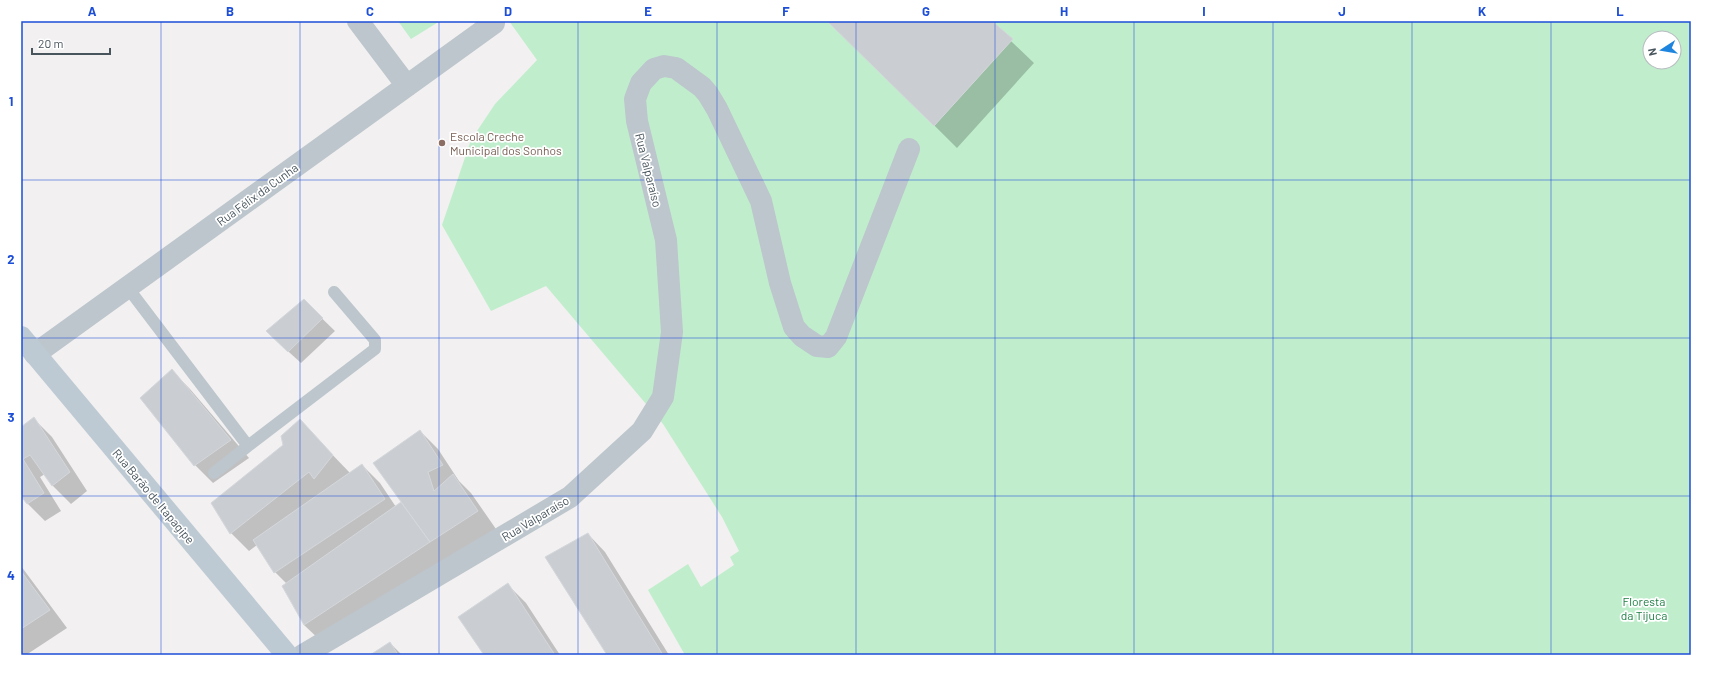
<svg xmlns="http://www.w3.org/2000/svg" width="1712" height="676" font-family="Barlow,sans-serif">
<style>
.green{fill:#c0eecd;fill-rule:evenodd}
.shadow{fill:#0003}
.building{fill:#caced2;stroke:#d4d7db}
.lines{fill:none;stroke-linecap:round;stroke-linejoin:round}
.lane{stroke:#bcc6cc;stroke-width:12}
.street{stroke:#bcc6cc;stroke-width:22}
.secondary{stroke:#becad3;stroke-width:22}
.grid{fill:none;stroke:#1d4ed8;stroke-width:1;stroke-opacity:0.55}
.education-dot{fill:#8d6e63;stroke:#fff;stroke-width:1.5}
.labels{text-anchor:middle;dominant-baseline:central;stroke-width:3.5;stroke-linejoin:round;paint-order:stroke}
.education-label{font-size:12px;fill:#785e54;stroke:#fff;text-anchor:start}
.street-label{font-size:12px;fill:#48555d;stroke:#fff}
.park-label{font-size:12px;fill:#1a7d41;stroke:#fff}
.neatline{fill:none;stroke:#1d4ed8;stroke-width:1.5}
.grid-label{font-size:13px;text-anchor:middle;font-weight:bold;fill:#1d4ed8}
</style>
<rect width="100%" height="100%" fill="#f2f0f0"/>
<path class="green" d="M398,21H440L411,39Z
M509,21H1691V655H685L648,590L688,564L701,587L734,565L730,557L739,551L722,517L663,424L546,286L491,311L442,225L471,140L495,104L537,60ZM1650,38H1674V62H1650Z"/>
<path class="shadow" d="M829,21H990L1034,63L957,148Z
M304,301L335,331L301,363L279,343Z
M172,371L190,389L249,458L213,483L195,465Z
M34,419L52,437L87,491L71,504L53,486L45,474L40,477L61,511L45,521L27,503L21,494V429Z
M300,421L350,473L362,465L380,483L396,507L403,502L420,431L438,449L459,481L471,493L496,529L322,642L304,625L287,584L275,572L257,545L249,551L231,533L213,503L284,446Z
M588,534L605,552L669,655H608Z
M21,566L67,628L26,655H21Z
M508,585L526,603L560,655H485Z
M390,643L402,655H372Z"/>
<path class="building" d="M827,21H992L1013,39L934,126Z
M304,299L323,318L288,352L266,331Z
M172,369L231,440L194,466L140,398Z
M34,417L70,472L52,486L30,455L23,459L44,493L27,504L21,496V427Z
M300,419L333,455L314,479L309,472L230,534L211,503L283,445L281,436Z
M420,430L443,465L428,472L434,491L453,474L478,511L430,542L373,463Z
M362,464L385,499L274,573L253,540Z
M401,502L430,542L304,625L282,586Z
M588,533L663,655H607L545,557Z
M21,571L50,610L21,629Z
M508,583L555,655H484L458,617Z
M390,642L398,655H370Z"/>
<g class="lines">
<path class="lane" d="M128,288L248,446L214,473
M248,446L375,349V340L334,292"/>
<path class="street" d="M358,21L407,86
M35,354L494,23
M303,655L570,497L642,431L663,397L672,332L666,240L637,121L635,99L641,83L654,69L664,66L676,68L702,87L708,94L717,109L761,201L780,283L794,327L802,336L817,346L828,347L836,337L909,149"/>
<path class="secondary" d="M21,337L287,655"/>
</g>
<path class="grid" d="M161,21V655M300,21V655M439,21V655M578,21V655M717,21V655M856,21V655M995,21V655M1134,21V655M1273,21V655M1412,21V655M1551,21V655M21,180H1691M21,338H1691M21,496H1691"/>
<circle class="education-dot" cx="442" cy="143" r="4"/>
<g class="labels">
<g class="education-label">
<text x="450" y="136">Escola Creche<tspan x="450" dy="14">Municipal dos Sonhos</tspan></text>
</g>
<g class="street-label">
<text transform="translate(649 170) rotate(76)">Rua Valparaíso</text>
<text transform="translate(257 194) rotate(-36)">Rua Félix da Cunha</text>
<text transform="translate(154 496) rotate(50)">Rua Barão de Itapagipe</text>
<text transform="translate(535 518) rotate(-31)">Rua Valparaíso</text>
</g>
<g class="park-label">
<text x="1644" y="601">Floresta<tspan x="1644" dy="14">da Tijuca</tspan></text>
</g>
</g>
<rect width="1712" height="676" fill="none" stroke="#ffffff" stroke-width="44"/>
<g transform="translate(1662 50) rotate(258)"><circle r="19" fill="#ffffff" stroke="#b6bbbe"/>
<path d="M0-3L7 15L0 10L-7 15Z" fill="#1e85de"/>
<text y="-6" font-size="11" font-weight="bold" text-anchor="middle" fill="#48555d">N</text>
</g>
<path d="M32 48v6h78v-6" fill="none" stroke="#48555d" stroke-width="2"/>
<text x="38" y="48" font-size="12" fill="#48555d" stroke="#ffffff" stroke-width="3" paint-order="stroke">20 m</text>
<rect x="22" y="22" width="1668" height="632" class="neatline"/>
<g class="grid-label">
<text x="92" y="16">A</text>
<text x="230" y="16">B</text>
<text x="370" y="16">C</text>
<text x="508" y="16">D</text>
<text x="648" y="16">E</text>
<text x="786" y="16">F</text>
<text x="926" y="16">G</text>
<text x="1064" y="16">H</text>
<text x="1204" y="16">I</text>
<text x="1342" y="16">J</text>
<text x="1482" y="16">K</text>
<text x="1620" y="16">L</text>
<text x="11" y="106">1</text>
<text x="11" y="264">2</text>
<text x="11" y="422">3</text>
<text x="11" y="580">4</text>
</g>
</svg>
